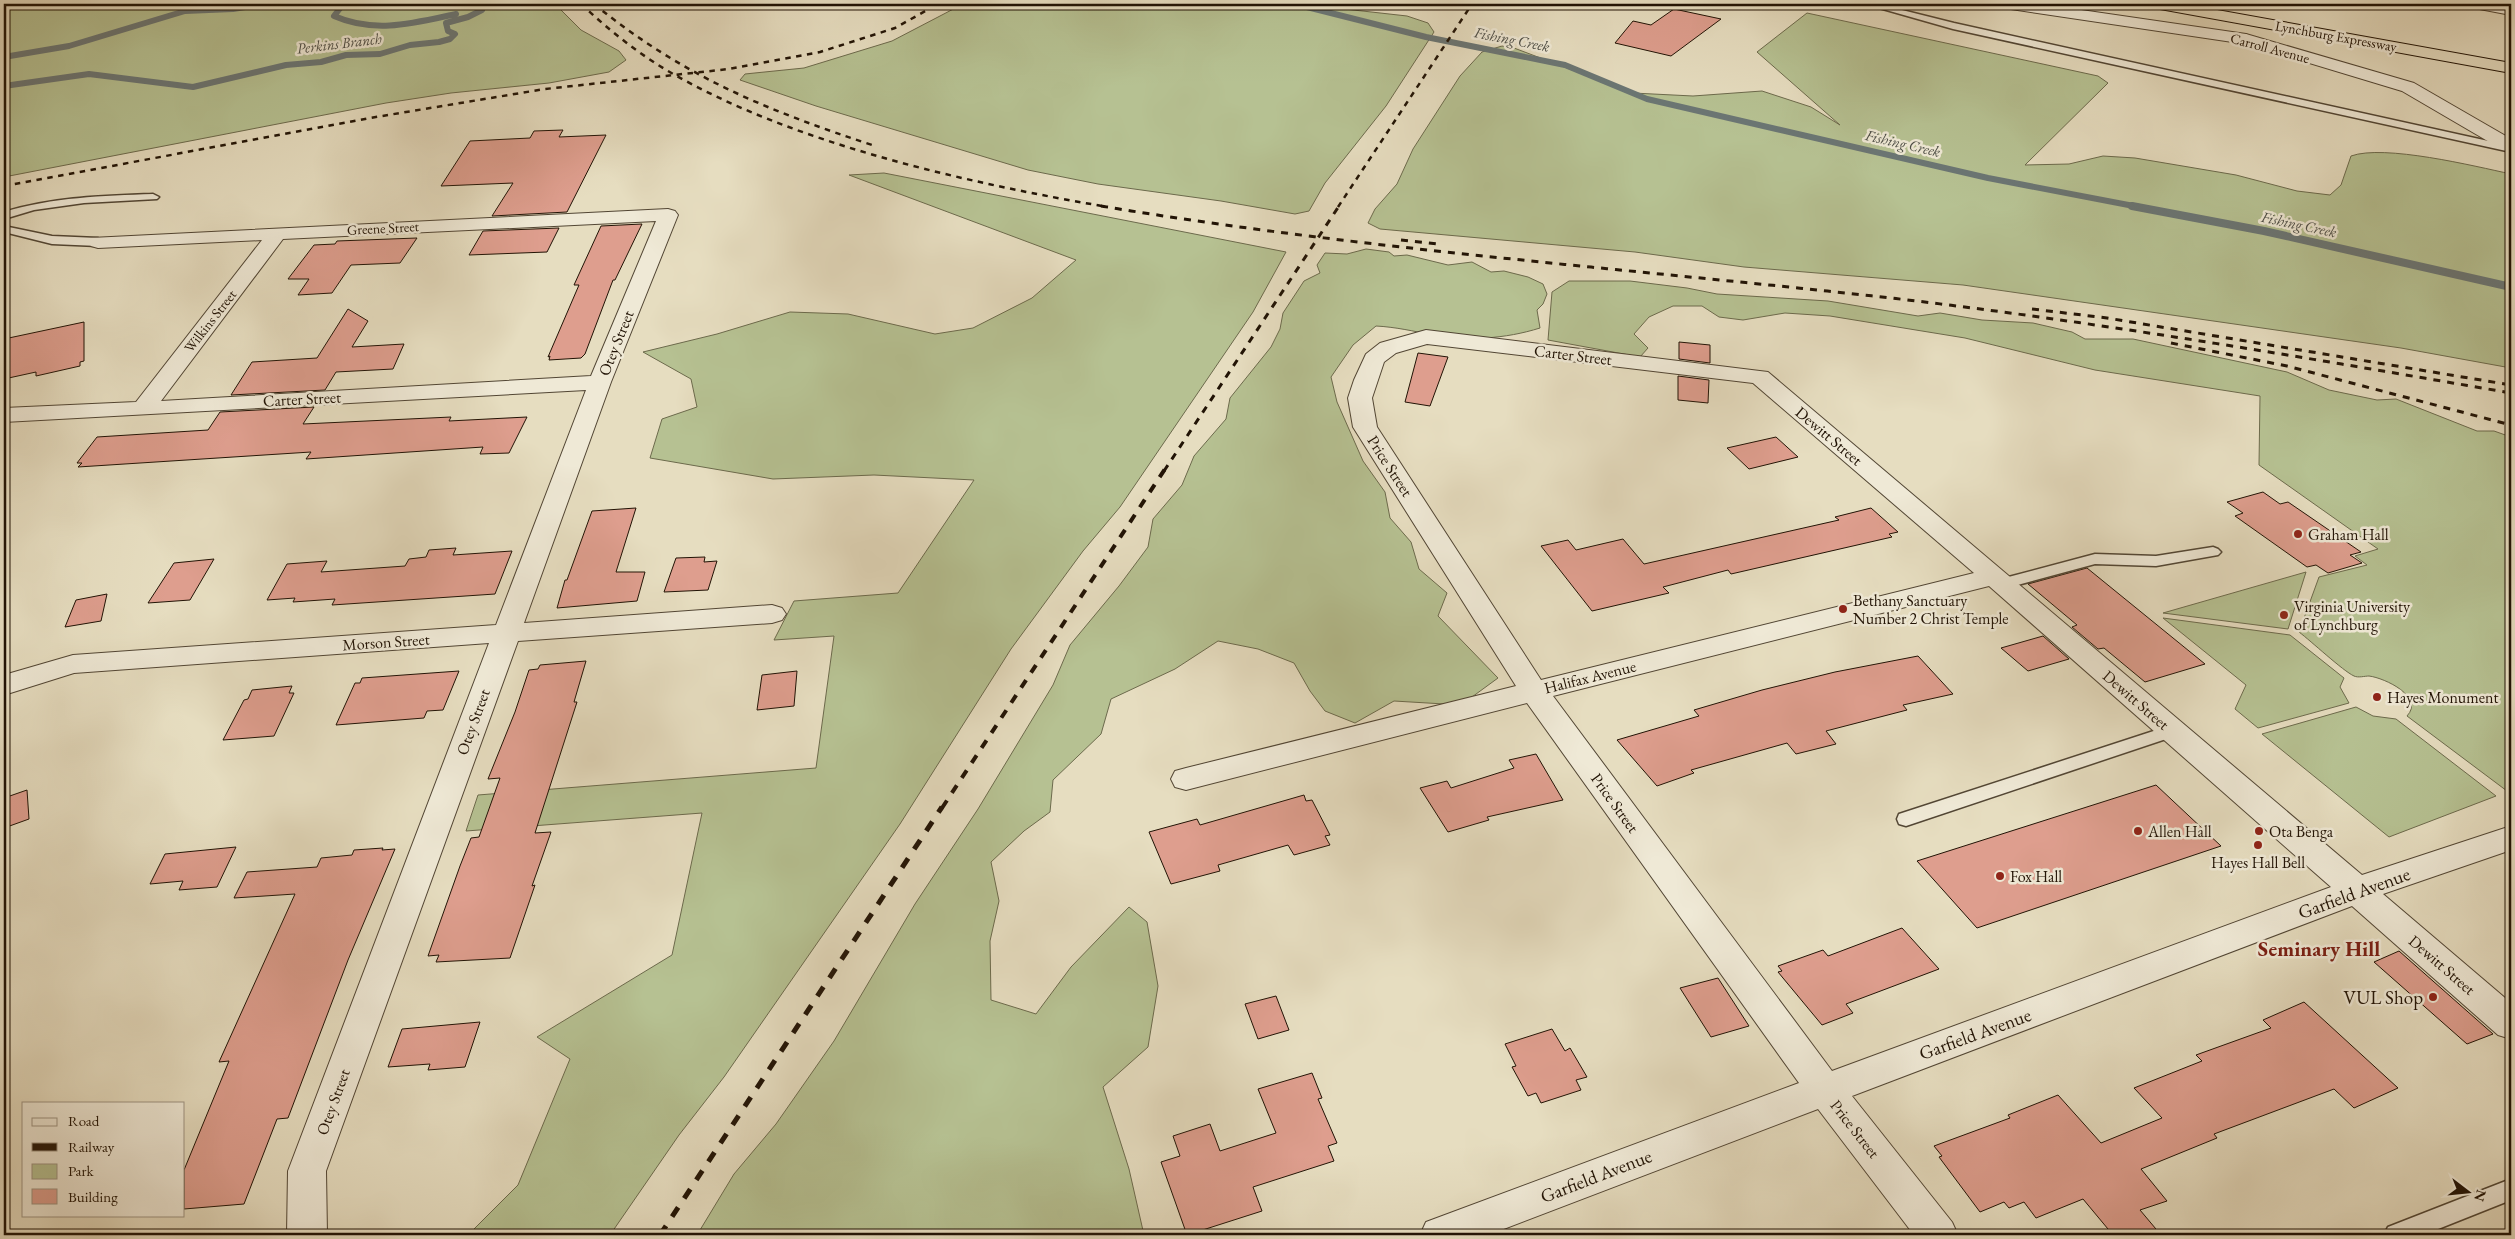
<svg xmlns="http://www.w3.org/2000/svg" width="2515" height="1239" font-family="'EB Garamond',serif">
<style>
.green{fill:#b6c192;stroke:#6c6a4c}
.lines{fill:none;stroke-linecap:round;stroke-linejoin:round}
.stream-far1{stroke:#6b7674;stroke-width:6}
.stream{stroke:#6b7674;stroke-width:8}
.building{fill:#de9e8e;stroke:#211305}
.service-casing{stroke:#524634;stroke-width:3}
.minor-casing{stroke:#524634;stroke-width:2}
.tertiary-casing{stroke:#524634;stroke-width:2}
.motorway-casing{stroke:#211305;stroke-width:2}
.service{fill:#efe9d6;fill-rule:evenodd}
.minor{fill:#efe9d6;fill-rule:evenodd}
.tertiary{fill:#efe9d6;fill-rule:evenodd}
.motorway{fill:#e6ddc0;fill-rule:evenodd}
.rail-far3{stroke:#211305;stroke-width:2.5;stroke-dasharray:5.5 5.5;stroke-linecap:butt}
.rail-far2{stroke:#211305;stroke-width:3;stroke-dasharray:7 7;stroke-linecap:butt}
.rail-far1{stroke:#211305;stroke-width:4;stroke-dasharray:9 9;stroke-linecap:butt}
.rail{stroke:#211305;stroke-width:5;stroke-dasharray:11 11;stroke-linecap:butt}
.poi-dot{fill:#8f2418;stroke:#efe9d6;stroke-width:2}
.labels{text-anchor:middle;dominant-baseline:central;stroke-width:5;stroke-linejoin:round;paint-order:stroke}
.far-street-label{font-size:14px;fill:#211305;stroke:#efe9d6}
.far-water-label{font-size:15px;font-style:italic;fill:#4c4d46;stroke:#efe9d6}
.street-label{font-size:16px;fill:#211305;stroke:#efe9d6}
.poi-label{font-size:16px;fill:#211305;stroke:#efe9d6;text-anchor:start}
.near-street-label{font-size:19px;fill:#211305;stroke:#efe9d6}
.near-poi-label{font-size:19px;fill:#211305;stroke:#efe9d6;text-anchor:end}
.near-neighbourhood-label{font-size:21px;font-weight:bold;fill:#7a1f14;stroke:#efe9d6}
</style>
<rect width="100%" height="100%" fill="#e6ddc0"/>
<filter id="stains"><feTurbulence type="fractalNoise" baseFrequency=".004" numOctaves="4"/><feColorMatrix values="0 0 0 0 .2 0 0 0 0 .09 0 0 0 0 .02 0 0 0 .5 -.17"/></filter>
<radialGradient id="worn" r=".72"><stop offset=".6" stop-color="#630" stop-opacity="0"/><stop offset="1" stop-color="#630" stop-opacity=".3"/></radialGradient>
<path class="green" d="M4,4H555L581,30L619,51L626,60L609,72L549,83L451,93L386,103L4,177Z
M963,4H1300L1407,16L1428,23L1434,32L1386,106L1325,183L1309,211L1295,214L1221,201L1098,184L1028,170L816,106L740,80L745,74L804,68L892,41Z
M1807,13L2098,76L2108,83L2025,165L2069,164L2103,156L2135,158L2236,175L2297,191L2330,195L2341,185L2351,156C2384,144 2474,166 2511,174V368L2401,348L1963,285L1744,267L1635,252L1380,229L1368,223L1375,209L1397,184L1413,149L1460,76L1482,52L1502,46L1514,48L1633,93L1693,96L1762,91L1811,107L1840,125L1757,52Z
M884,173L1286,252L1253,312L1120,507L1083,551L1011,649L900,824L724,1077L679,1135L610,1235H468L518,1185L570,1059L537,1037L672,955L702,813L466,831L478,795L816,768L834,636L774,640L794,601L898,593L974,480L874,475L773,479L650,458L662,419L697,407L691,379L643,352L717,334L790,312L848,314L935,334L973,328L1032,298L1076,260L849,175Z
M1366,249L1389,252L1394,256L1407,255L1448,265L1472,262L1491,272L1504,271L1528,277L1543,284L1547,294L1543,304L1537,310L1540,328C1505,339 1468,341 1433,335C1413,331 1395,327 1376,326L1353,345L1331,377L1337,402L1363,461L1385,492L1390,518L1411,542L1419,569L1447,593L1438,616L1498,678L1461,705L1394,701L1355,723L1325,711L1310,691L1294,663L1258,649L1218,641L1175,669L1111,699L1101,734L1053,780L1050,812L1024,831L991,862L999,901L990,941L991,1000L1036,1014L1071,967L1129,907L1147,922L1158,986L1148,1047L1103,1087L1129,1169L1144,1235H697L734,1174L776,1124L834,1041L915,904L978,809L1053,685L1070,645L1119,586L1148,547L1153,519L1182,485L1194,456L1226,419L1230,398L1271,347L1280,329L1283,313L1304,281L1320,273L1317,265L1325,253L1347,254Z
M1569,281H1630L1687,288L1717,294L1828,301L1918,316L1940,313L1982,320L2033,323L2072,332L2085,339H2133L2287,372L2329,390L2377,400L2396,399L2477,431H2494L2511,437V794L2407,716C2425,697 2385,678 2369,676C2365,676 2358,678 2354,676C2343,671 2311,641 2299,632L2319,577L2367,565L2355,556L2378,549L2259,465L2260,396L2095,370L1965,338L1830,316L1785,313L1743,320L1719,317L1702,306H1673L1649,317L1634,334L1648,348L1640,357L1548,340L1552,292Z
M2306,572L2288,629L2163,613Z
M2163,618L2290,635L2344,678L2340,687L2349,703L2258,728L2235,709L2246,685Z
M2356,707L2373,716L2396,719L2496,796L2389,837L2262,734Z"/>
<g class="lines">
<path class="stream-far1" d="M335,4L341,7L334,16C375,34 414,23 456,14
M1295,4L1426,37L1565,65L1647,99L1988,178L2139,207
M4,57L69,46L185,11L233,9L263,4
M4,86L89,74L193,87L286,65L321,62L346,55L380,54L410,45L439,42L450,39L455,34L448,31L446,23L468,17L482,10"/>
<path class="stream" d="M2132,206L2264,231L2511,287"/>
</g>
<path class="building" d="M1674,9L1721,19L1671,56L1615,43L1633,21L1651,25Z
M563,130L559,137L606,135L567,212L492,216L513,183L441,186L470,141L530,138L534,131Z
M642,224L615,280H613L585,354L581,358L549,360L550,356L548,357L579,285H574L601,226Z
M559,228L547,252L469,255L483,231Z
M417,238L400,263L351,265L332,293L298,295L309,279H288L314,245L335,244L337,241Z
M348,309L368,321L352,347L404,344L393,369L336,372L325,390L231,395L252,362L317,358Z
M84,322V361L80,362V366L36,376V372L4,379V339Z
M1679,342L1710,345V363L1679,359Z
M1418,353L1448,357L1430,406L1405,402Z
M1678,376L1709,380L1708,403L1678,400Z
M314,407L303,424L451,417L449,421L527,417L509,453L480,454L483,447L306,459L311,452L78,467L82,463H77L97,437L208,430L220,412Z
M1776,437L1798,457L1749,469L1727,448Z
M2263,492L2280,504L2288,502L2361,552L2350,555L2362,563L2328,573L2316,565L2307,567L2235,516L2243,513L2227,502Z
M636,508L616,572H645L637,601L557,608L565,580H567L592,511Z
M1871,508L1898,532L1889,534L1892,537L1731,574L1728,570L1663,587L1669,593L1592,611L1541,546L1568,540L1576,550L1623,539L1644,564L1839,520L1835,517Z
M456,548L453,555L512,551L495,594L332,605L335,599L293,602L295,598L267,600L287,564L327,561L321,572L405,566L409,559L426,557L429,550Z
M705,557L704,562L717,561L708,590L664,592L676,558Z
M214,559L190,600L148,603L174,563Z
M2087,568L2205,664L2145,682L2104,648L2098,649L2072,627L2077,625L2028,584Z
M107,594L101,621L65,627L76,600Z
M2043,636L2069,659L2028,671L2001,648Z
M1918,656L1953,694L1903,705L1907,710L1826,731L1836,744L1796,754L1787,743L1691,770L1694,773L1657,786L1617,740L1699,716L1694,710L1762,690L1835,672Z
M586,661L574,702H577L535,833L551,832L532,886L535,885L510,958L436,962L439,955L428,956L460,866L471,838L479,837L500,778L488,779L515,712L529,670L538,669L540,665Z
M459,671L443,710L427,711L424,718L336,725L355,683H360L362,678Z
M797,671L794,706L757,710L762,675Z
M292,686L289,693H294L274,736L223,740L244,700L248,699L252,690Z
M1536,754L1563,800L1487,817L1489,820L1448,832L1420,788L1447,781L1451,788L1514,768L1509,760Z
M2156,785L2221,846L1977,928L1917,861Z
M27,790L29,819L4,828V798Z
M1304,795L1306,801L1312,800L1330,835L1325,836L1330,845L1294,855L1288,845L1218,865L1220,871L1171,884L1149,832L1197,819L1200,825Z
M236,847L217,887L179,890L183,881L150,884L165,854Z
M383,848L382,850L395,849L348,960L288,1118L277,1119L244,1204L184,1209V1170L229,1061L219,1062L295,894L234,898L247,872L317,867L321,858L352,855L354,850Z
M1902,928L1939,969L1846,1004L1853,1013L1822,1025L1778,972L1782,971L1778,966L1823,950L1828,956Z
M2399,951L2493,1034L2467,1044L2374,962Z
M1718,978L1749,1026L1711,1037L1680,988Z
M1276,996L1289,1030L1258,1039L1245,1004Z
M2304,1002L2398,1088L2354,1108L2334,1089L2214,1134L2217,1138L2141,1169L2167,1201L2140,1210L2161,1235H2113L2083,1199L2036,1218L2024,1202L2009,1208L2004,1202L1980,1212L1939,1157L1942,1156L1934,1146L2010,1118L2008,1115L2058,1095L2101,1143L2162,1118L2134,1088L2202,1061L2196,1055L2271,1028L2263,1020Z
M480,1022L465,1067L428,1070L430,1064L388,1067L402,1029Z
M1552,1029L1565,1051L1570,1048L1587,1077L1576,1080L1581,1090L1541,1103L1536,1093L1528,1096L1512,1067L1516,1066L1505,1044Z
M1312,1073L1322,1098L1318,1099L1337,1143L1328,1146L1334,1161L1253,1187L1262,1211L1187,1235L1161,1162L1180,1156L1173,1136L1210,1124L1220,1151L1276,1133L1258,1089Z"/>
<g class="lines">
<g class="service-casing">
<path id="service" d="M1865,4H1878L1954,23L2511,146V152L1953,29Z
M153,194L159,197L157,199L84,203L34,210L4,219V212C53,197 102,196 153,194Z
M4,226L52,236L98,238L104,242L98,246L52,244L4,232Z
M2213,547L2218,549L2221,552L2218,555L2156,566L2095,564L2003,589L1995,584L1997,580L2095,554L2156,556Z
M2172,725L2178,727L2181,731L2178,735L1906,826L1899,824L1897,819L1899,814Z
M2511,1179V1200L2423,1235H2384L2388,1227Z"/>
</g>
<g class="minor-casing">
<path id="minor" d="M2466,4H2497L2511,7V15L2469,7Z
M2246,34L2414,83L2511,139V151L2491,143L2402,91L2240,42L2238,39L2240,36Z
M668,209L675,211L678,215L611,382L524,623L772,605L782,608L786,614L782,620L772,623L518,641L326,1171L327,1235H287L288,1171L489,643L74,673L4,695V675L73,655L496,625L586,390L4,422V408L136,402L262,240L98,248L91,246L88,242L91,238ZM656,221L591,376L161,401L283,239Z
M1426,330L1768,372L2362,875L2511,826V850L2383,894L2511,1003V1039L2498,1035L2352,906L1852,1096L1952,1222L1958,1235H1914L1818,1109L1488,1235H1420L1426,1222L1799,1083L1527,703L1186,790L1175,787L1171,779L1175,771L1186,768L1516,686L1353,427L1348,398L1354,380L1366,354L1380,343ZM1427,344L1753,383L1974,573L1541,680L1377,427L1372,398L1384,362L1396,353ZM1989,586L2331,887L1832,1071L1553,696Z"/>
</g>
<g class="tertiary-casing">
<path id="tertiary" d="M2003,4H2040L2246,34L2254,39L2246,44L2011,9Z"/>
</g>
<g class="motorway-casing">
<path id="motorway" d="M2152,4H2184L2511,63V73L2160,9Z"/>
</g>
<use href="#service" class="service"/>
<use href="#minor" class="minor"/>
<use href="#tertiary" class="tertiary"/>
<use href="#motorway" class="motorway"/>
<path class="rail-far3" d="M581,4C608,29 636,52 668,71C793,144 967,183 1108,207
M594,4C684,77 766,110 875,146
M4,186L370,118L545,89L729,69L820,52L895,28L938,4
M1338,207L1472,4"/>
<path class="rail-far2" d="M1101,206C1359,249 1621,268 1882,297C2093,321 2302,357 2511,393
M1401,240L1438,244
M2032,309L2107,318L2511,385
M2171,343L2287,366L2511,425
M1164,471L1339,206"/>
<path class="rail-far1" d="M942,808L1165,469"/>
<path class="rail" d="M660,1235L942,807"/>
</g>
<g class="poi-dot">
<circle cx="2298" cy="534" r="5"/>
<circle cx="1843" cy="609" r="5"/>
<circle cx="2284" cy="615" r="5"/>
<circle cx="2377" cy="697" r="5"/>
<circle cx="2138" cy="831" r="5"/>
<circle cx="2259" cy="831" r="5"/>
<circle cx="2258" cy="845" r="5"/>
<circle cx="2000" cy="876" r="5"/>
<circle cx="2433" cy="997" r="5"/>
</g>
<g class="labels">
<g class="far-street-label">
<text transform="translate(2336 36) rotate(10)">Lynchburg Expressway</text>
<text transform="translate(2270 48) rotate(15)">Carroll Avenue</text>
<text transform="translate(383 228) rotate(-3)">Greene Street</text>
<text transform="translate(210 321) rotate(-52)">Wilkins Street</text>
</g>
<g class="far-water-label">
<text transform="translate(1512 39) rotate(11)">Fishing Creek</text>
<text transform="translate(339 43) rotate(-7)">Perkins Branch</text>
<text transform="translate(1903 143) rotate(13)">Fishing Creek</text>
<text transform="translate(2299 224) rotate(12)">Fishing Creek</text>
</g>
<g class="street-label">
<text transform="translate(616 343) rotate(-68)">Otey Street</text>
<text transform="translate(1573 355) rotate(7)">Carter Street</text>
<text transform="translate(302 399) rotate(-3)">Carter Street</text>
<text transform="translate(1829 436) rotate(40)">Dewitt Street</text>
<text transform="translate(1390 466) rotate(57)">Price Street</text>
<text transform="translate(386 642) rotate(-4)">Morson Street</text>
<text transform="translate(1590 677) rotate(-14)">Halifax Avenue</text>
<text transform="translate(2136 700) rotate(41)">Dewitt Street</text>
<text transform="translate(473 722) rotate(-70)">Otey Street</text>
<text transform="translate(1615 803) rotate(54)">Price Street</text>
<text transform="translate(2442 965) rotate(41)">Dewitt Street</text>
<text transform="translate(333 1102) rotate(-70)">Otey Street</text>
<text transform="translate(1855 1129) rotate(52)">Price Street</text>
</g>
<g class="poi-label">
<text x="2308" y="534">Graham Hall</text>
<text x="1853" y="600">Bethany Sanctuary<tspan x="1853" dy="18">Number 2 Christ Temple</tspan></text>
<text x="2294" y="606">Virginia University<tspan x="2294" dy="18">of Lynchburg</tspan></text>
<text x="2387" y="697">Hayes Monument</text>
<text x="2148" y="831">Allen Hall</text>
<text x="2269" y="831">Ota Benga</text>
<text x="2258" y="862" text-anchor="middle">Hayes Hall Bell</text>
<text x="2010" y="876">Fox Hall</text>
</g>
<g class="near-street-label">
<text transform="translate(2354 893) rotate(-20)">Garfield Avenue</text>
<text transform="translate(1975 1034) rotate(-20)">Garfield Avenue</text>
<text transform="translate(1596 1176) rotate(-21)">Garfield Avenue</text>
</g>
<g class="near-poi-label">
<text x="2423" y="997">VUL Shop</text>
</g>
<g class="near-neighbourhood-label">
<text x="2319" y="948">Seminary Hill</text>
</g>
</g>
<rect width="2515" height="1239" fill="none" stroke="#e6ddc0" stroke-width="20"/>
<rect x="5" y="5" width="2505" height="1229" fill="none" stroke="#211305" stroke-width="2.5"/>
<rect x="10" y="10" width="2495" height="1219" fill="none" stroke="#211305"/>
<rect x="22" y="1102" width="162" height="115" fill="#efe9d6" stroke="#9d9382"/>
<rect x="32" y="1118" width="25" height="8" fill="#efe9d6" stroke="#9d9382"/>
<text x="68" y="1126" font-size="15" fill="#211305">Road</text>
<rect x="32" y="1143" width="25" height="8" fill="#211305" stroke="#9d9382"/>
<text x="68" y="1152" font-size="15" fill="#211305">Railway</text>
<rect x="32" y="1164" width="25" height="15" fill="#b6c192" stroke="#9d9382"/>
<text x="68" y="1176" font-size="15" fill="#211305">Park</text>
<rect x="32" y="1189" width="25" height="15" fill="#de9e8e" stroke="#9d9382"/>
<text x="68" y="1202" font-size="15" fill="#211305">Building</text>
<g transform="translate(2468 1192) rotate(106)" stroke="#efe9d6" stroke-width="4" paint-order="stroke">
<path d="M0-4L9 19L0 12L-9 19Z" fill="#211305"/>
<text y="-8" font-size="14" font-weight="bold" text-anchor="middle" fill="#211305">N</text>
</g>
<rect width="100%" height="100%" filter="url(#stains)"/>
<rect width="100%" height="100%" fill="url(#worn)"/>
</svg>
